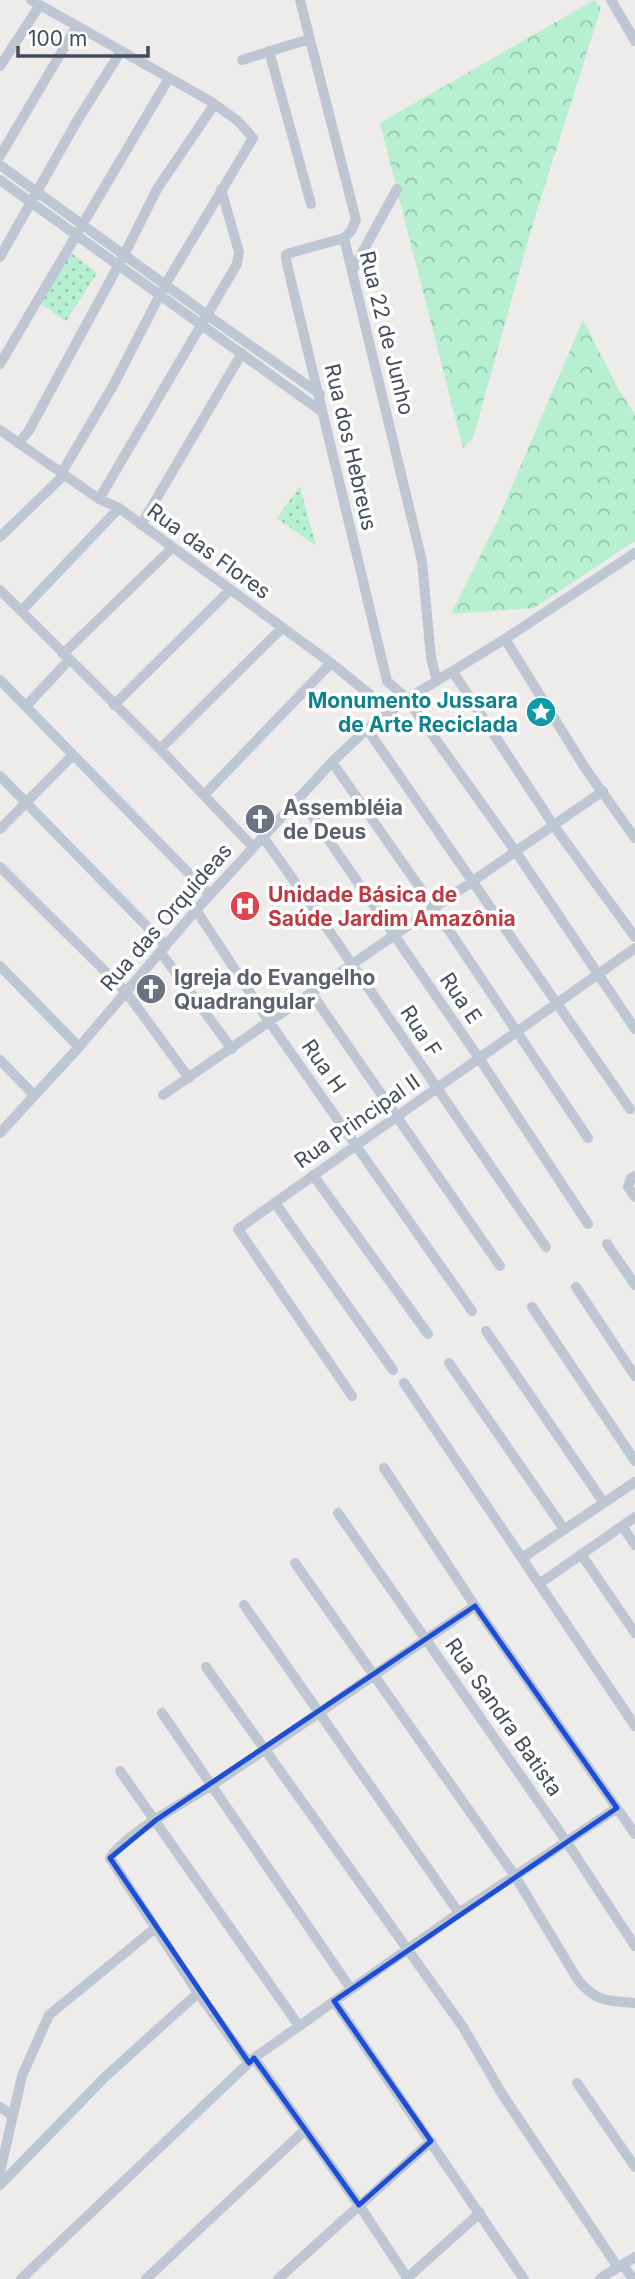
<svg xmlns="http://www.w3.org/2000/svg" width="635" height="2279" font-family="Inter,sans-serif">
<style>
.forest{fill:url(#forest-crowns)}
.park{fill:url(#park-dots)}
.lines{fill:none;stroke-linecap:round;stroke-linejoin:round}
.minor{stroke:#bdc6d2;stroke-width:10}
.marked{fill:none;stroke:#1d4ed8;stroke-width:5;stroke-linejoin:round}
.labels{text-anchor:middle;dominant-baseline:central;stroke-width:7;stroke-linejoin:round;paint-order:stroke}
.street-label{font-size:21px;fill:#434c59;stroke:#fff}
.culture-label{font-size:21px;font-weight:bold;fill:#0d838f;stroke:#fff;text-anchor:end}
.worship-label{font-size:21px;font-weight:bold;fill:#5b616d;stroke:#fff;text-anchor:start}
.health-label{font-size:21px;font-weight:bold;fill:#be3a42;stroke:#fff;text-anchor:start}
</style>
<defs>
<pattern id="forest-crowns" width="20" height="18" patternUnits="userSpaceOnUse" patternTransform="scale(1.75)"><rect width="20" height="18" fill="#b6efd2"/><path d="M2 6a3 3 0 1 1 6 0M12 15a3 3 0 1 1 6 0" fill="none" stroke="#96c4ad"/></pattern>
<pattern id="park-dots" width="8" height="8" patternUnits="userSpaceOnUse" patternTransform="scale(1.75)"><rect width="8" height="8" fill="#b6efd2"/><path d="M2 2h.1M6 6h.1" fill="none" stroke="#96c4ad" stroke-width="1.8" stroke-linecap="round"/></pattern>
</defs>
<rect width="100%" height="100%" fill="#eeebeb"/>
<path class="forest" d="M594,0L601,8L533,223L473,438L463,448L380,123Z
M583,320L620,392L635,415V541L534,608L451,614L496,524Z"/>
<path class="park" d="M70,252L97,273L66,321L39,303Z
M300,486L316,546L277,518Z"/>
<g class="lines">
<path class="minor" d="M31,0L210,101L238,121L253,138L165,285L114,384L61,474
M300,0L356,220L351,231L344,238L422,561L431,658L437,681
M611,0L635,41
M269,51L311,204
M242,60L309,39
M0,66L40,5
M0,156L77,26
M0,165L207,315L320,394
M0,180L321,411
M344,238L290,253L286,255V260L387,681L407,699L516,852L635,1029
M0,257L77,121L121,51
M352,271L397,189
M0,364L169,78
M0,430L99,499L119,508L331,663L389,710
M18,443L28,432L124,255L157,189L214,105
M99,499L237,264L239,252L221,189
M141,525L242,353
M0,537L64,475
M0,590L160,749L253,847
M22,610L119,508
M505,639L585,768L635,838
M63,654L172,548
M453,672L554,826L635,937
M0,680L210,895
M114,705L230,590
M26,706L69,660
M367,729L630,1109
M160,749L282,628
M332,762L434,908L588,1138
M0,776L166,946
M204,795L331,663
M299,797L479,1058L588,1224
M0,829L73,755
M263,837C360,973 452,1111 546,1247
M0,867L126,992L189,1078
M196,910L270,1023L472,1311
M161,953L232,1049
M0,966L79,1047
M312,994L500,1266
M0,1060L34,1095
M163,1095L603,791
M0,1133L79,1047L196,910L332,762L367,729L407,699L505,639L635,553
M313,1175L428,1334
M635,1176L631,1178L628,1187L635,1197
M275,1203L393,1370
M607,1244L635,1285
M576,1287L635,1376
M532,1307L635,1461
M486,1331L604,1503
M449,1363L564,1529
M404,1383L635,1726
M352,1396L238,1229L635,948
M384,1468L475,1606L635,1834
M338,1513L566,1841L635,1946
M622,1526L635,1545
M581,1554L635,1633
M522,1558L635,1482
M295,1563L515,1876L578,1980C596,2002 608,2001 635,2003
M539,1584L635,1517
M244,1605L459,1913
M206,1667L463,2027L502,2094L617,2266
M162,1713L351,1989
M120,1771L299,2026
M334,2001L524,2279
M254,2058L359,2205L408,2279
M249,2063L198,1993L110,1858C125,1833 191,1799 218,1781C304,1724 389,1664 475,1606
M577,2083L635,2167
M0,2107L12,2115
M0,2172L22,2076L49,2015L154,1929
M0,2185L105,2077L198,1993
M623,2265L633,2279
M21,2279L254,2058L459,1913L617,1808
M146,2279L305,2130
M278,2279L431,2141
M406,2279L480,2213
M600,2279C612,2270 623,2265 635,2257"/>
</g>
<path class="marked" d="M475,1606L617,1808L334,2001L431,2141L359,2205L254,2058L249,2063L110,1858L156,1820Z"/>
<defs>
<g id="sight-disc" transform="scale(1.575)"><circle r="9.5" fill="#0f9aa8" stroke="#fff"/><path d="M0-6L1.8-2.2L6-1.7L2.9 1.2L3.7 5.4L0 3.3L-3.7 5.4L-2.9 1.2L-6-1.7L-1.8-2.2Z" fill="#fff"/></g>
<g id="church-disc" transform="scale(1.575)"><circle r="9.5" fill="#6b7280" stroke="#fff"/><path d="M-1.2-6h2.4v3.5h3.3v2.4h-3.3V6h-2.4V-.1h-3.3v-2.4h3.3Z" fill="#fff"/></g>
<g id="hospital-disc" transform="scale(1.575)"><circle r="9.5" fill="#e0444e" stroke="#fff"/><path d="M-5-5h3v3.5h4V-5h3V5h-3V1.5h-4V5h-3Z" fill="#fff"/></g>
</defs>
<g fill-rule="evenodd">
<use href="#sight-disc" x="541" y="712"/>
<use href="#church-disc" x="260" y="819"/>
<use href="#hospital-disc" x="245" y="906"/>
<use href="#church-disc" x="151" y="989"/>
</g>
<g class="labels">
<g class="street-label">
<text transform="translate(387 333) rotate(76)">Rua 22 de Junho</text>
<text transform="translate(351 447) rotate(77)">Rua dos Hebreus</text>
<text transform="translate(209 551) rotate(36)">Rua das Flores</text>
<text transform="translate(166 917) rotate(-49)">Rua das Orquideas</text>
<text transform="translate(461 998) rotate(56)">Rua E</text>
<text transform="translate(421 1031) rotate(57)">Rua F</text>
<text transform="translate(324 1066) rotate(55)">Rua H</text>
<text transform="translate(357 1121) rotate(-35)">Rua Principal II</text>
<text transform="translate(504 1717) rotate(55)">Rua Sandra Batista</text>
</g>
<g class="culture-label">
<text x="518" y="700">Monumento Jussara<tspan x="518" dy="24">de Arte Reciclada</tspan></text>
</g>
<g class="worship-label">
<text x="283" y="807">Assembléia<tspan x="283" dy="24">de Deus</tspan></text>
<text x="174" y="977">Igreja do Evangelho<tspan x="174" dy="24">Quadrangular</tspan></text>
</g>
<g class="health-label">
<text x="268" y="894">Unidade Básica de<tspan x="268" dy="24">Saúde Jardim Amazônia</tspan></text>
</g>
</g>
<path d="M18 46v10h130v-10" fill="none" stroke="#434c59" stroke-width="3.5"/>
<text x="28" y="46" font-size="21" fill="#434c59" stroke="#ffffff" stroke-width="5" paint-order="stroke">100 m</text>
</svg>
